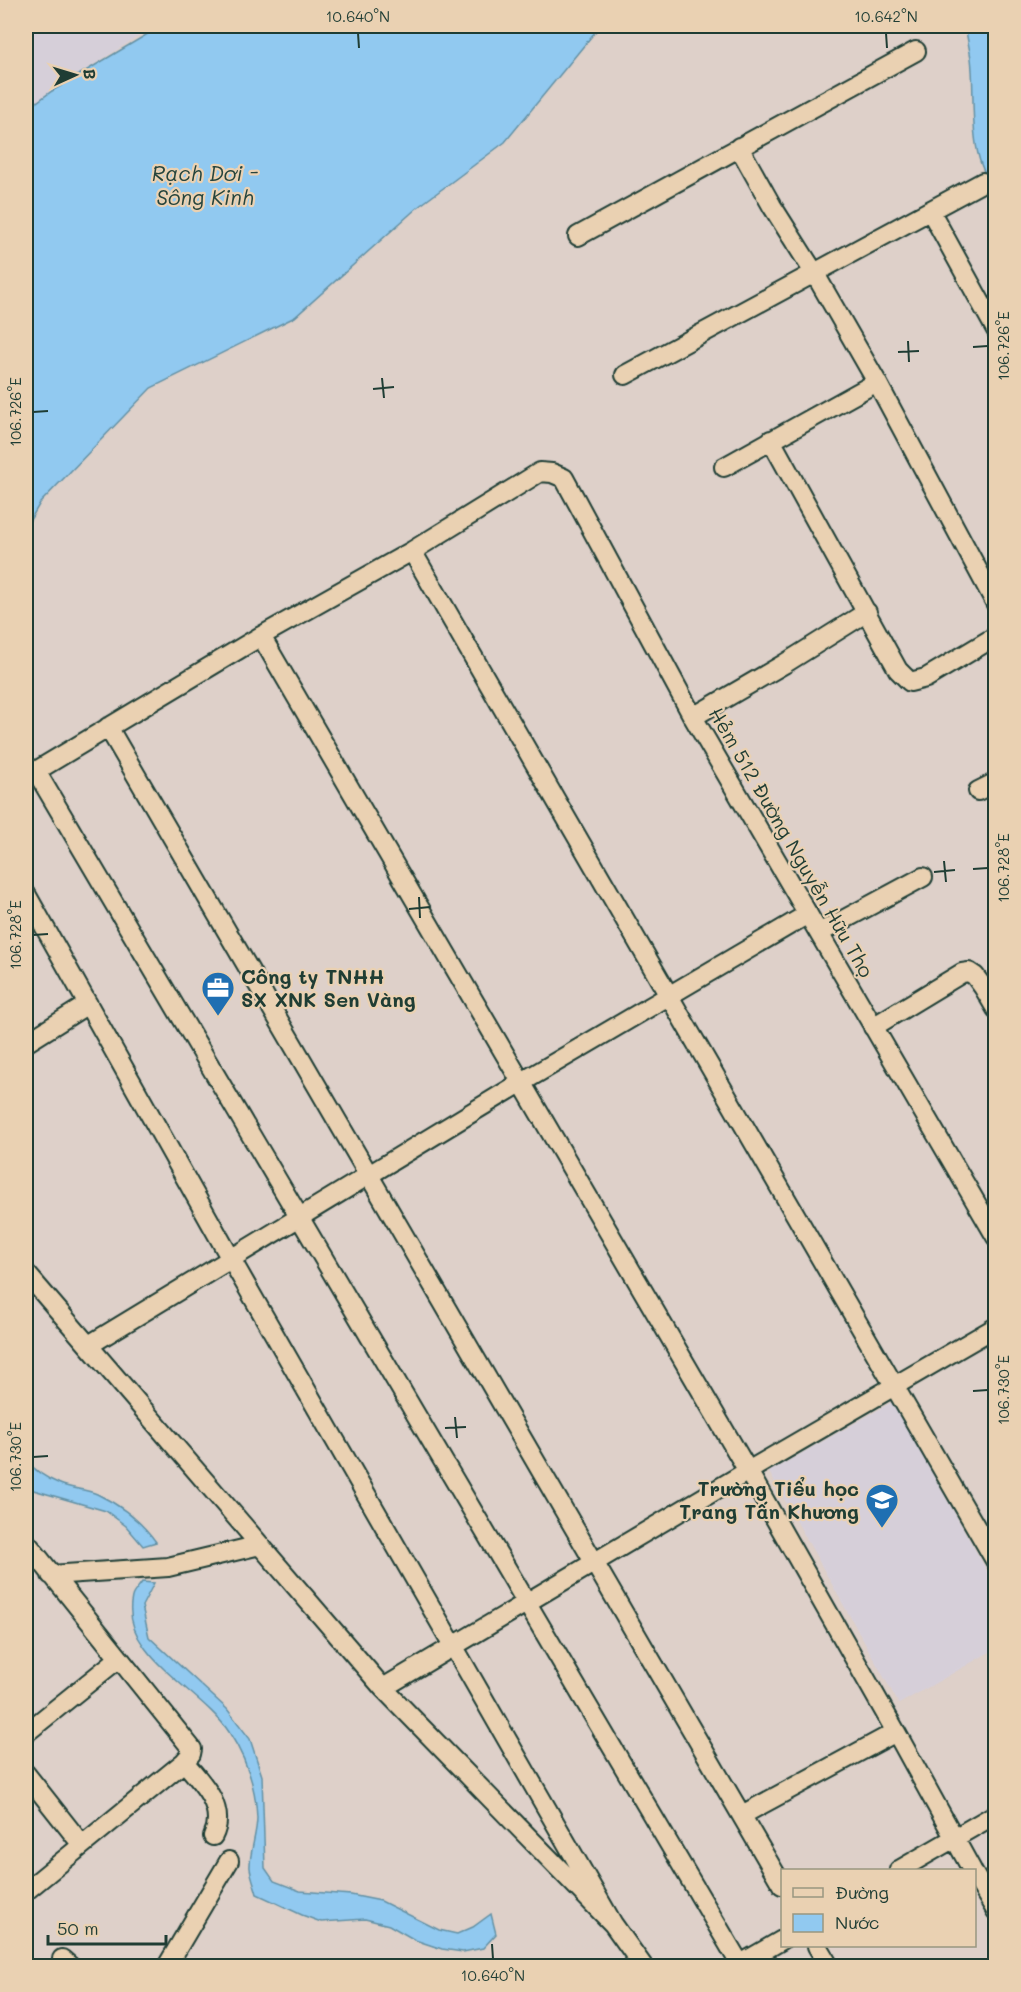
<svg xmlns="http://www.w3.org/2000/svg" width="1021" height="1992" font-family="Mali,sans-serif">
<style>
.built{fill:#d6cfd9}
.water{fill:#91c9f0;stroke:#6391a5;stroke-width:1.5}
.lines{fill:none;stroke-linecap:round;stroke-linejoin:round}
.minor-casing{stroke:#1f3d34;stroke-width:22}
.minor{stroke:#ead1b2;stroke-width:18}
.ticks{fill:none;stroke:#1f3d34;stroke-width:2}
.labels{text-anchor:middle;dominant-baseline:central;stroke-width:4.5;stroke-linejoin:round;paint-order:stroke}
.street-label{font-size:20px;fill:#1f3d34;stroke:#ead1b2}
.poi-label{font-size:20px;font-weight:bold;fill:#1f3d34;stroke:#ead1b2;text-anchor:start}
.water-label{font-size:21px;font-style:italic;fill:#25443d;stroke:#ead1b2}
.neatline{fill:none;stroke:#1f3d34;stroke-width:2}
.ticks-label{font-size:15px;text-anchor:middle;fill:#1f3d34}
</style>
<rect width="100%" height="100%" fill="#ded0c9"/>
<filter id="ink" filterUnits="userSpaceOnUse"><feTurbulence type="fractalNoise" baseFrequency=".0167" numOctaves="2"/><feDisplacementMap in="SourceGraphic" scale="12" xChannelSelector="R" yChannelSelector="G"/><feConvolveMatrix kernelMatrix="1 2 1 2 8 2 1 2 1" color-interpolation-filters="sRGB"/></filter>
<g filter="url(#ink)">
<path class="built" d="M26,26H155L52,91L26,110Z
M892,1402L996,1587L995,1649L899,1704L769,1472Z"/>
<path class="water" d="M161,26H600L505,142L418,207L295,317L151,388L40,503L26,527V110L52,91Z
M965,26H988L993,46L995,50V188C966,157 976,98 971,58C969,47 967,36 965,26Z
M26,1460C34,1470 48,1479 60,1484C72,1489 86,1489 97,1494C120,1505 141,1521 156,1542L143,1546L126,1526L106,1511L30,1489L26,1484Z
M142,1582L154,1583L142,1606L149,1637L227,1709L250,1739L262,1776L265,1868L274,1881L300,1891L351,1895L381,1901L439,1930L457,1934L473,1927L491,1914L496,1934L483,1948L463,1952L442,1949L415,1940L389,1925L365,1919L321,1922L302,1915L257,1894C255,1886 251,1876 250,1868C249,1855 257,1833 257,1818C256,1787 246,1758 229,1732C202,1690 119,1655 132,1597C133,1592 139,1587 142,1582Z"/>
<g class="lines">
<g class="minor-casing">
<path id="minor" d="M739,147L772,206L815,274L877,382L996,604
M931,212L996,330
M578,236L916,51
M625,375L983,182
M771,440L898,670L910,682L926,678L996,636
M724,467L877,382
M412,551L996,1562
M693,717L784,664L867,612
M108,727L782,1885
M36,771L740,1964
M26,777L261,636
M978,791L996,782
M26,894L231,1259L613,1924
M819,933L923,877
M873,1027L962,973L969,972L975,976L983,987L996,1009
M26,1043L88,1004
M26,1273L383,1688L613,1924L643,1966
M89,1345L522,1082L808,914
M26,1542L192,1749L191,1754L184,1762L26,1891
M51,1575L168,1567L260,1545
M383,1688L748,1471L996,1327
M26,1733L118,1659
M184,1762C202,1782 227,1808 213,1836
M26,1774L82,1845
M742,1815L896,1732
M899,1870L996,1814
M972,1870L896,1732L748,1471L261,636L412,551L540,472L552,473L564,478L693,717L996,1237
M974,1874L996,1911
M817,1946L829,1966
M62,1959L70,1966
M167,1966L229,1861
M737,1966L782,1940"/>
</g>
<use href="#minor" class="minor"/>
</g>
</g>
<path class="ticks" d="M358,33L359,48M886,33L887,48M908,341L909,362M973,347L988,346M898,352L919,351M382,378L384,398M373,389L394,387M33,412L48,411M944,861L946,882M973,869L988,868M934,872L955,870M419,897L420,918M409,909L430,907M33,935L48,934M973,1391L988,1390M455,1417L457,1438M445,1428L466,1427M33,1457L48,1456M492,1944L493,1959"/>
<defs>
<g id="office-pin" transform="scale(1.725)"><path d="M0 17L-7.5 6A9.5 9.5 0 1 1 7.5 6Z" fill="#1f6fb2" stroke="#ead1b2"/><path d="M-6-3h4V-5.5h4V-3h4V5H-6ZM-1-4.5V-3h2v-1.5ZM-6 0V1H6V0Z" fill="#fff"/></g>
<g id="school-pin" transform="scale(1.725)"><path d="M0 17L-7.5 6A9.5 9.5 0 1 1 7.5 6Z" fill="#1f6fb2" stroke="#ead1b2"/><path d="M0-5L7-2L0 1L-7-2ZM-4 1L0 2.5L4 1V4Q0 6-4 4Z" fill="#fff"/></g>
</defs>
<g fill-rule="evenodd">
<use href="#office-pin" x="218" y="988"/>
<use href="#school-pin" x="882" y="1500"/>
</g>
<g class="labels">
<g class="street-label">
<text transform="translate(792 842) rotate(60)">Hẻm 512 Đường Nguyễn Hữu Thọ</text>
</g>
<g class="poi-label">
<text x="241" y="976">Công ty TNHH<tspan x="241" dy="23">SX XNK Sen Vàng</tspan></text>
<text x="859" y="1488" text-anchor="end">Trường Tiểu học<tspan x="859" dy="23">Trang Tấn Khương</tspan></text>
</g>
<g class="water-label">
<text x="205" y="172">Rạch Dơi -<tspan x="205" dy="24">Sông Kinh</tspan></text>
</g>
</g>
<rect width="1021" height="1992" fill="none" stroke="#ead1b2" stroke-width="66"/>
<rect x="781" y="1869" width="195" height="78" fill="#ead1b2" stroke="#999680" stroke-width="1.5"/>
<rect x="793" y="1888" width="30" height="9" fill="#ead1b2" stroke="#999680" stroke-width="1.5"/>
<text x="835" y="1899" font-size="18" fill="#1f3d34">Đường</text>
<rect x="793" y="1914" width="30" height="18" fill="#91c9f0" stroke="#999680" stroke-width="1.5"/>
<text x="835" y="1929" font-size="18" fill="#1f3d34">Nước</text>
<g transform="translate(75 75) rotate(86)" stroke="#ead1b2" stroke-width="4.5" paint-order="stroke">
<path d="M0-4.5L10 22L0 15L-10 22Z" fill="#1f3d34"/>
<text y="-9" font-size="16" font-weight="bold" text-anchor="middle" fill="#1f3d34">B</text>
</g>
<path d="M48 1935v9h118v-9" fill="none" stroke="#1f3d34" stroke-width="3"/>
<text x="57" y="1935" font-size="18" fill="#1f3d34" stroke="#ead1b2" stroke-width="4.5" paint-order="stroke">50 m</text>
<rect x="33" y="33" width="955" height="1926" class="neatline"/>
<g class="ticks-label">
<text x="358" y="22">10.640°N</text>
<text x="886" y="22">10.642°N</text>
<text transform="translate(1004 346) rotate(-90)" y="5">106.726°E</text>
<text transform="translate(16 412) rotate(-90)" y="5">106.726°E</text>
<text transform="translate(1004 868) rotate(-90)" y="5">106.728°E</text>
<text transform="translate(16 935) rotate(-90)" y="5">106.728°E</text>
<text transform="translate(1004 1390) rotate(-90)" y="5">106.730°E</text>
<text transform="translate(16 1457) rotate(-90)" y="5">106.730°E</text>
<text x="493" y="1981">10.640°N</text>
</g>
</svg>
